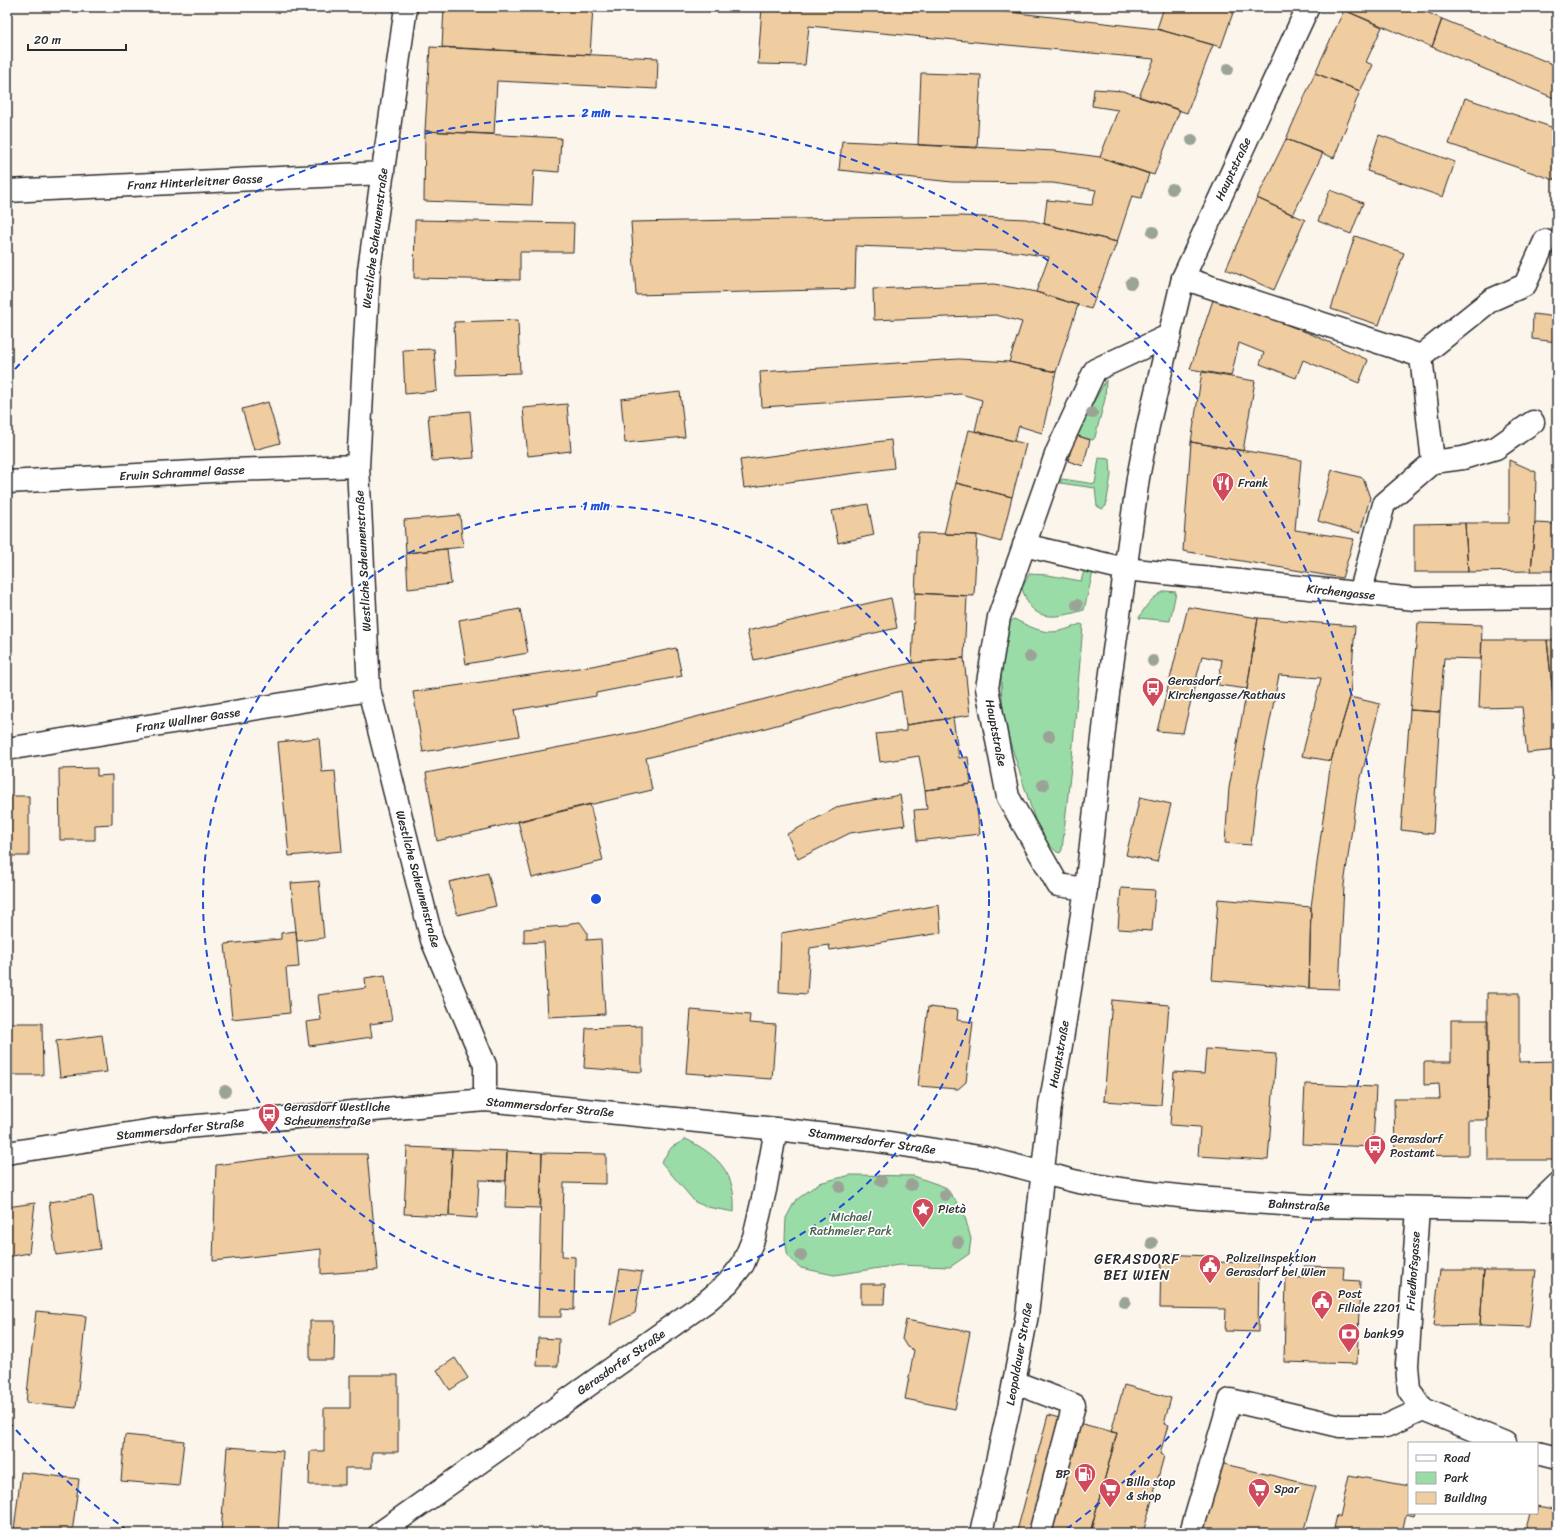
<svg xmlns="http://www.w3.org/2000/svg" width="1564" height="1540" font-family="Sriracha,sans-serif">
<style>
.green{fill:#9adca7;stroke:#628469}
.building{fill:#f0cda1;stroke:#2b2b2b}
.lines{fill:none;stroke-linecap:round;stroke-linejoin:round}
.minor-casing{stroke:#2b2b2b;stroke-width:25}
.major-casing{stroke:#2b2b2b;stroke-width:25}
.minor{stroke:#fff;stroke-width:22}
.major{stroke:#fff;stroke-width:22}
.tree{fill:#9ba396}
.ring{fill:none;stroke:#1d4ed8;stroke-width:2;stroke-dasharray:7 5}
.labels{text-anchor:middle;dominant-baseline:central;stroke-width:3.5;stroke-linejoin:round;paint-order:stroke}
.street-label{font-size:12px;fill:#2b2b2b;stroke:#fff}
.poi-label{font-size:12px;fill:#2b2b2b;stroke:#fff;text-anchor:start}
.park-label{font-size:12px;fill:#4c6050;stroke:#fff}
.quarter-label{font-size:14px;letter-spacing:1px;fill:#2b2b2b;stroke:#fff}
.centre{fill:#1d4ed8;stroke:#fff;stroke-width:2}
.ring-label{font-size:12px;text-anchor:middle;font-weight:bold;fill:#1d4ed8;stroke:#fff;stroke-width:3.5;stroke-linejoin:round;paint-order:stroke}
</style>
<rect width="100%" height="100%" fill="#fcf5ec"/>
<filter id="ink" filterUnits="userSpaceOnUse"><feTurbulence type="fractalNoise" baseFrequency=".025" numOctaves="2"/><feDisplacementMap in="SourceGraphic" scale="8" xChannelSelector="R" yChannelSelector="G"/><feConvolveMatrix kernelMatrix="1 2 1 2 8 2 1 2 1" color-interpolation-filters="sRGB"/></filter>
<g filter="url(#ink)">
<path class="green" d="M1106,380L1105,399L1095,437L1093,440L1075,435Z
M1099,458L1110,459L1111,475L1106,506L1102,509L1097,506L1095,488L1060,483L1062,479L1095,484Z
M1089,554L1097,555L1084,610C1070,614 1048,621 1035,611C1028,606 1025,596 1022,589L1029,574L1048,575L1081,581Z
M1165,591L1176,592L1170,621L1139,618C1147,604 1151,598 1165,591Z
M1014,619C1042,633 1051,637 1080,624L1083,625L1072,757L1062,850L1060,853L1057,852L1047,843L1037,826L1009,739L1003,711L1001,684L1002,663L1010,622Z
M686,1139C719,1156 736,1173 734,1212L707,1207L695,1202L661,1162L672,1147Z
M851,1175L914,1176L945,1187L963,1210L971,1239L969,1254L950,1267L899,1265L834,1275L801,1268L788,1257L785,1239L786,1218L795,1201L819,1183Z"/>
<path class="building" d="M444,7H593L590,55L442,47Z
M762,7H965L1157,29L1213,45L1187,113L1139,97L1154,59L809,26L805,65L758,64Z
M991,7H1022V13L991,10Z
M1164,7H1235L1221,47L1157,29Z
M1345,7H1415L1442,19L1432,47L1344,10Z
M1344,10L1382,27L1366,62L1373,65L1360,91L1315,73Z
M1442,19L1557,66V90L1554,98L1432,47Z
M430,47L658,58L657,89L497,81L494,134L425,131Z
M921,73L981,75L977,148L918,145Z
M1315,73L1360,91L1334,158L1286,139Z
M1094,89L1123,91L1180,110L1154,175L1100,157L1118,110L1092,106Z
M1465,98L1557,129V172L1554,180L1449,144Z
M425,131L561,138L559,172L534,170L532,205L424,201Z
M1379,135L1455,162L1443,197L1367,171Z
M1286,139L1323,153L1293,215L1257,198Z
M842,141L1055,151L1100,157L1149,174L1141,198L1132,196L1117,242L1044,224L1047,200L1092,205L1096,190L1053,183L952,182L839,170Z
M1330,190L1363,203L1351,234L1318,221Z
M1257,198L1305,220L1274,290L1226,269Z
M960,216L1026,219L1117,242L1091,309L1036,292L1049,257L1018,252L856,246L855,289L636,295L631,222Z
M415,220L574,223L573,252H520V280L414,278Z
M1355,236L1404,253L1379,325L1331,309Z
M994,284L1036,292L1078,305L1056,372L1009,362L1022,322L996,315L874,320L873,289Z
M1214,297L1311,334L1368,360L1359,383L1303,360L1296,378L1260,364L1264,353L1239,343L1231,376L1190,369Z
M1533,314L1557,317V342L1532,339Z
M518,320L520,373L456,375L454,322Z
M434,349L437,391L405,394L403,350Z
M959,359L1009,362L1056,372L1042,433L1019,426L1014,441L975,431L982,400L961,394L762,407L760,372Z
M1202,372L1255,381L1243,451L1191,442Z
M680,392L685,437L625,443L621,399Z
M268,402L280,443L254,450L242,409Z
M567,404L571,451L528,456L523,408Z
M470,411L474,458L432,461L428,415Z
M969,430L1026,444L1012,497L956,483Z
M1075,435L1090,440L1083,466L1068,461Z
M891,440L894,468L744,488L740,460Z
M1191,442L1301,460L1295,530L1354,539L1342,578L1183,551Z
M1509,460L1536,472L1535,523L1531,571L1468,572L1465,523H1509Z
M1332,470L1363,478L1370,498L1360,533L1318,521Z
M956,483L1012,497L1001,542L977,535L944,534Z
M868,504L874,535L838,543L832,511Z
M460,515L463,547L406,553L404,520Z
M1557,521V571H1531L1535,523L1555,524Z
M1465,523L1468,572H1414V524Z
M918,533L977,535L974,596L915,593Z
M447,549L451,584L408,589L406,553Z
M915,593L967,596L964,658L912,663Z
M891,598L897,628L754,660L747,631Z
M1188,607L1258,618L1247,689L1218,685L1222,660L1202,656L1183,733L1157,731Z
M520,609L528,653L466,664L459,620Z
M1258,618L1355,626L1350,697L1331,761L1302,756L1321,678L1279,675L1257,788L1251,845L1225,843L1229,788L1247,689Z
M1418,623L1482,625L1481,659L1444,658L1440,712L1410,710Z
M1482,640H1547L1557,732V750L1527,753L1522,707L1479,708Z
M1547,640H1557V732Z
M676,648L682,676L596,693V696L514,710L519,736L423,752L413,692L592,666Z
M964,658L970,715L906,725L901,691L740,735L646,758L652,790L437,841L426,773L638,732L869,672L912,663Z
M1350,697L1380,704L1357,793L1344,885L1339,989L1309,988L1311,907L1331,761Z
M1410,710L1440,712L1433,834L1401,830Z
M953,718L959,758L968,757L971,784L925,790L919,756L880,762L876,734L906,731V725Z
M319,738L322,772L335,771L342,851L289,856L278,742Z
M97,768V776L112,775V824L95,825V840H60L59,769Z
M974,784L980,834L917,841L914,810L927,809L925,790Z
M900,795L905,825L850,833L798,859L787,834L840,806Z
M7,796H29V856H7Z
M1140,797L1171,804L1157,862L1126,855Z
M590,804L603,861L532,878L518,821Z
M488,873L496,906L457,915L449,882Z
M319,881L324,938L297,941L291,883Z
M1121,888L1155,890L1152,931L1118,929Z
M1218,899L1311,907L1309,988L1212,980Z
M939,905L941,933L830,950L829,945L810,948L807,994L779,992L781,933Z
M580,922L587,932V940L601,939L605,1014L548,1017L544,942L524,943V929L565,926L571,923Z
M296,931L299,967L286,968L290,1013L232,1019L225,944L281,939V933Z
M385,975L392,1021L370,1024L372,1037L309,1046L306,1022L321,1020L318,995L366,988L365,978Z
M1487,993H1519V1062L1557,1061V1160H1488Z
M1112,1000L1169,1005L1161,1105L1104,1101Z
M928,1007L958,1010L957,1020L973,1022L966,1082L958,1089L918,1086Z
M691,1010L750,1015L749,1023L776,1025L772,1079L686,1073Z
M1451,1020H1488V1120H1468V1155L1395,1156L1394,1099H1440L1439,1084L1424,1085V1062H1451Z
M7,1023H42L43,1075H7Z
M642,1026V1072L584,1068L586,1028Z
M102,1035L107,1072L60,1077L56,1041Z
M1206,1049L1276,1054L1268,1160L1198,1156L1200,1127L1170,1125L1174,1072L1204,1074Z
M1305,1084L1376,1087L1373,1147L1302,1144Z
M407,1147L452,1149L449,1216L404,1214Z
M452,1149L507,1151L506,1181L479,1180L477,1218L449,1216Z
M507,1151L542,1153L540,1208L505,1207Z
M542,1153L606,1154V1184L564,1183L562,1256L575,1257L574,1310L561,1309V1317H538Z
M302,1154H367L378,1270L321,1274V1249L213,1261L216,1165Z
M93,1196L100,1249L56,1255L49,1202Z
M35,1203L29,1253L7,1257V1207Z
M1161,1254L1210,1256V1262L1259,1263L1258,1332L1225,1331L1226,1309L1160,1308Z
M1304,1266L1344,1267L1343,1280L1360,1281L1357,1364L1284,1362L1286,1277L1303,1278Z
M620,1269L642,1272L635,1313L610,1325Z
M1440,1270H1484L1480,1325L1433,1326Z
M1484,1270H1536L1529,1327L1480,1325Z
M861,1284H885L884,1304H861Z
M36,1311L86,1316L76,1408L26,1403Z
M906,1320L970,1332L955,1409L905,1399L914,1350L907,1347L902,1339Z
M310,1321H335L334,1360H310Z
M538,1338L559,1339L558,1366H537Z
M455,1358L468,1378L450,1390L437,1370Z
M350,1375H398V1452H372V1468H345V1485H309L310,1451H324V1408H350Z
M1124,1385L1171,1398L1164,1424L1168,1425L1160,1454L1164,1456L1143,1533H1090L1117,1433L1111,1432Z
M1048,1415L1117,1433L1090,1533H1024L1017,1531Z
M125,1435L184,1441L179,1486L121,1481Z
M227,1447L283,1451L278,1533H221Z
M1220,1463L1316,1486L1303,1533H1203Z
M21,1472L79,1479L72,1533H36L14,1530Z
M1349,1475L1409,1486V1513H1415L1414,1516L1406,1514L1402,1533H1333L1337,1515L1340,1517Z
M1537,1506L1557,1510V1533H1525L1530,1513H1537Z"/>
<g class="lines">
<g class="minor-casing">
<path id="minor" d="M406,7L369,270L358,466L369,690L432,940L485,1065V1100
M7,191L383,173
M1183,278L1421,356
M1433,462L1463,458L1496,448L1533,422
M7,482L231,470L358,466
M1024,545L1125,569L1415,599L1557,597
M1360,594L1384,504L1433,462L1421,356L1491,300L1525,285L1545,241
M7,749L369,690
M1086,889L1058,885L1008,797L987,688L999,617L1057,452L1095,370L1170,335
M1043,1173C1057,1176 1071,1181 1084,1183C1160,1197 1237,1201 1314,1206L1557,1210
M1418,1209L1407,1365L1409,1390L1423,1409L1505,1443
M1531,1210L1557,1185
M1014,1382L1074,1405L1040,1533
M1537,1453L1557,1458
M1191,1533L1230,1400L1340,1426H1386L1423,1409"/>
</g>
<g class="major-casing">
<path id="major" d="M7,1153L153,1130L485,1100L776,1129L871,1140L986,1158L1043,1173
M380,1533L707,1301L728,1283L743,1264L754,1237L765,1190L776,1129
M981,1533L1009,1408L1027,1315L1050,1106L1061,1045L1086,889L1108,694L1138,478L1148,426L1183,278L1308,7"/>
</g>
<use href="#minor" class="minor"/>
<use href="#major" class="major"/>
</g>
<g class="tree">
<circle cx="1228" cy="69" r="6"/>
<circle cx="1192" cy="140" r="6"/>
<circle cx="1172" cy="189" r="6"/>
<circle cx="1153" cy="232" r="6"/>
<circle cx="1131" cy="283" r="6"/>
<circle cx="1092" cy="413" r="6"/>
<circle cx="1077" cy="605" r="6"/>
<circle cx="1030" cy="657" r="6"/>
<circle cx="1153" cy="661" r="6"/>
<circle cx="1049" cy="736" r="6"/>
<circle cx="1043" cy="785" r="6"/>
<circle cx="225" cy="1091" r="6"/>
<circle cx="881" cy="1181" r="6"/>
<circle cx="911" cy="1185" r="6"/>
<circle cx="840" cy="1187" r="6"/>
<circle cx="945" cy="1195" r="6"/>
<circle cx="958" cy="1242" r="6"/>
<circle cx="1152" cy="1243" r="6"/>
<circle cx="801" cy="1255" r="6"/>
<circle cx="1125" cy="1302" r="6"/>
</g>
</g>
<g class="ring">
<circle cx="596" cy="899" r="393"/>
<path d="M128 1531A786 786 0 0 1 7 1420M7 378A786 786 0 1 1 1064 1531"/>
</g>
<defs>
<g id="restaurant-pin" transform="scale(1.15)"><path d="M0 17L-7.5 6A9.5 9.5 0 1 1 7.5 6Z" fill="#d1495b" stroke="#fff"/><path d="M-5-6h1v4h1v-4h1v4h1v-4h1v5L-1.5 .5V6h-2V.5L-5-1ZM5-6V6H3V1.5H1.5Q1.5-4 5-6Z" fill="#fff"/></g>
<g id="bus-pin" transform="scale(1.15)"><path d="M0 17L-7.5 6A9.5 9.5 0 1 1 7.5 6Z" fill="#d1495b" stroke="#fff"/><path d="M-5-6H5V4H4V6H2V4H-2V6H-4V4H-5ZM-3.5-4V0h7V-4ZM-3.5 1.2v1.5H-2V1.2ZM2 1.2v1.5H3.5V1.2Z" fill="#fff"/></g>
<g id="sight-pin" transform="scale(1.15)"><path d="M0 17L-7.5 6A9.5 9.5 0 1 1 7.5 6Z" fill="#d1495b" stroke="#fff"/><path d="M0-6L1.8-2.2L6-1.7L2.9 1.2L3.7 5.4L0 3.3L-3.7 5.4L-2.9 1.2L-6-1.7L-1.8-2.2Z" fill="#fff"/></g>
<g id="civic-pin" transform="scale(1.15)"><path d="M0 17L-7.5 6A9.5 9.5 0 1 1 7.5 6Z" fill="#d1495b" stroke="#fff"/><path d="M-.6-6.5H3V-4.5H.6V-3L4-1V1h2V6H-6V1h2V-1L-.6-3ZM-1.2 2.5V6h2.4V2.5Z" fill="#fff"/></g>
<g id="bank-pin" transform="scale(1.15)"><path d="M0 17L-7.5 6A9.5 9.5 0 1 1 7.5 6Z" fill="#d1495b" stroke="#fff"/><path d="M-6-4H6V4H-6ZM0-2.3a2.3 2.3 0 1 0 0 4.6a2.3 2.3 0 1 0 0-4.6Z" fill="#fff"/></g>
<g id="fuel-pin" transform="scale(1.15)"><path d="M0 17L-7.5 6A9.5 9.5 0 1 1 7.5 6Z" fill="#d1495b" stroke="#fff"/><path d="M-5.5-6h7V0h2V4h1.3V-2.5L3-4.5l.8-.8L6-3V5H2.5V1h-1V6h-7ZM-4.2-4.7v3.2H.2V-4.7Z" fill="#fff"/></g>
<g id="supermarket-pin" transform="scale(1.15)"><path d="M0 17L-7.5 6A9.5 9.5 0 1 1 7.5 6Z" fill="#d1495b" stroke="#fff"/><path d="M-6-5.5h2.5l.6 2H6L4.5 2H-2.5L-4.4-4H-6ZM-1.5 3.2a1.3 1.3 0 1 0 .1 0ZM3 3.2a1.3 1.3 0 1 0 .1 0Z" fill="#fff"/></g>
</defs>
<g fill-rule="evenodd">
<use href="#restaurant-pin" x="1223" y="483"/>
<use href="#bus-pin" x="1153" y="688"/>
<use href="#bus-pin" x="269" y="1114"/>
<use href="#bus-pin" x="1375" y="1146"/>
<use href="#sight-pin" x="923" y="1209"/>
<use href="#civic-pin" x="1210" y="1265"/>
<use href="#civic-pin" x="1322" y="1301"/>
<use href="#bank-pin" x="1349" y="1334"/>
<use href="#fuel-pin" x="1085" y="1474"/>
<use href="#supermarket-pin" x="1110" y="1489"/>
<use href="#supermarket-pin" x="1259" y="1489"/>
</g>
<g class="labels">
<g class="street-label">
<text transform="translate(1233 169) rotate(-65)">Hauptstraße</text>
<text transform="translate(195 182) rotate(-3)">Franz Hinterleitner Gasse</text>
<text transform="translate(375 238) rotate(-83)">Westliche Scheunenstraße</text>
<text transform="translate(182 473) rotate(-3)">Erwin Schrammel Gasse</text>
<text transform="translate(363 561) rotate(-93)">Westliche Scheunenstraße</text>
<text transform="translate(1341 592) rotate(6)">Kirchengasse</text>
<text transform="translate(188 720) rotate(-9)">Franz Wallner Gasse</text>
<text transform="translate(996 733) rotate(79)">Hauptstraße</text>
<text transform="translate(418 879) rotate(75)">Westliche Scheunenstraße</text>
<text transform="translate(1059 1054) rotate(-80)">Hauptstraße</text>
<text transform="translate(550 1107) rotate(5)">Stammersdorfer Straße</text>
<text transform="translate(180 1129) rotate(-6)">Stammersdorfer Straße</text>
<text transform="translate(872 1141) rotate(8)">Stammersdorfer Straße</text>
<text transform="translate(1299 1205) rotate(3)">Bahnstraße</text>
<text transform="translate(1413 1271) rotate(-86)">Friedhofsgasse</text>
<text transform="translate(1019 1354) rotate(-80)">Leopoldauer Straße</text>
<text transform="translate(621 1362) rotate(-35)">Gerasdorfer Straße</text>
</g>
<g class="poi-label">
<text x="1238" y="483">Frank</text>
<text x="1168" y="681">Gerasdorf<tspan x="1168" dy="14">Kirchengasse/Rathaus</tspan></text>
<text x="284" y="1107">Gerasdorf Westliche<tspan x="284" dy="14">Scheunenstraße</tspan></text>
<text x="1390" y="1139">Gerasdorf<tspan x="1390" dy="14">Postamt</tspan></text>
<text x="938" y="1209">Pietà</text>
<text x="1226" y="1258">Polizeiinspektion<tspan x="1226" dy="14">Gerasdorf bei Wien</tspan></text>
<text x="1338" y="1294">Post<tspan x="1338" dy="14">Filiale 2201</tspan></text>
<text x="1364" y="1334">bank99</text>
<text x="1070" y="1474" text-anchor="end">BP</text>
<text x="1126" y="1482">Billa stop<tspan x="1126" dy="14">&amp; shop</tspan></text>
<text x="1274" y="1489">Spar</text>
</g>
<g class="park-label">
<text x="851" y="1217">Michael<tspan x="851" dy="14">Rathmeier Park</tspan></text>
</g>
<g class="quarter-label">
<text x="1137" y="1259">GERASDORF<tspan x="1137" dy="16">BEI WIEN</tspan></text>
</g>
</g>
<circle cx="596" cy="899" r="6" class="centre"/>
<g class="ring-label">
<text x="596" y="117">2 min</text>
<text x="596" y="510">1 min</text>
</g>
<rect width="1564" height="1540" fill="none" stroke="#fff" stroke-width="24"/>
<rect x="12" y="12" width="1540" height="1516" fill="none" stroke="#2b2b2b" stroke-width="1.5" filter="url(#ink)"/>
<rect x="1408" y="1442" width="130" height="72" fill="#ffffff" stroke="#aaaaaa"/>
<rect x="1416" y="1455" width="20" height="6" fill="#ffffff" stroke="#aaaaaa"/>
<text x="1444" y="1462" font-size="12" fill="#2b2b2b">Road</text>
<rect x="1416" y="1472" width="20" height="12" fill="#9adca7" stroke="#aaaaaa"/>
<text x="1444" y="1482" font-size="12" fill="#2b2b2b">Park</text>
<rect x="1416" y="1492" width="20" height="12" fill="#f0cda1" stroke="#aaaaaa"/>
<text x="1444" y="1502" font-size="12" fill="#2b2b2b">Building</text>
<path d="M28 44v6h98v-6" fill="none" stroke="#2b2b2b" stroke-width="2"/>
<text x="34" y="44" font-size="12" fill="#2b2b2b" stroke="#ffffff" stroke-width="3" paint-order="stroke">20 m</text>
</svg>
